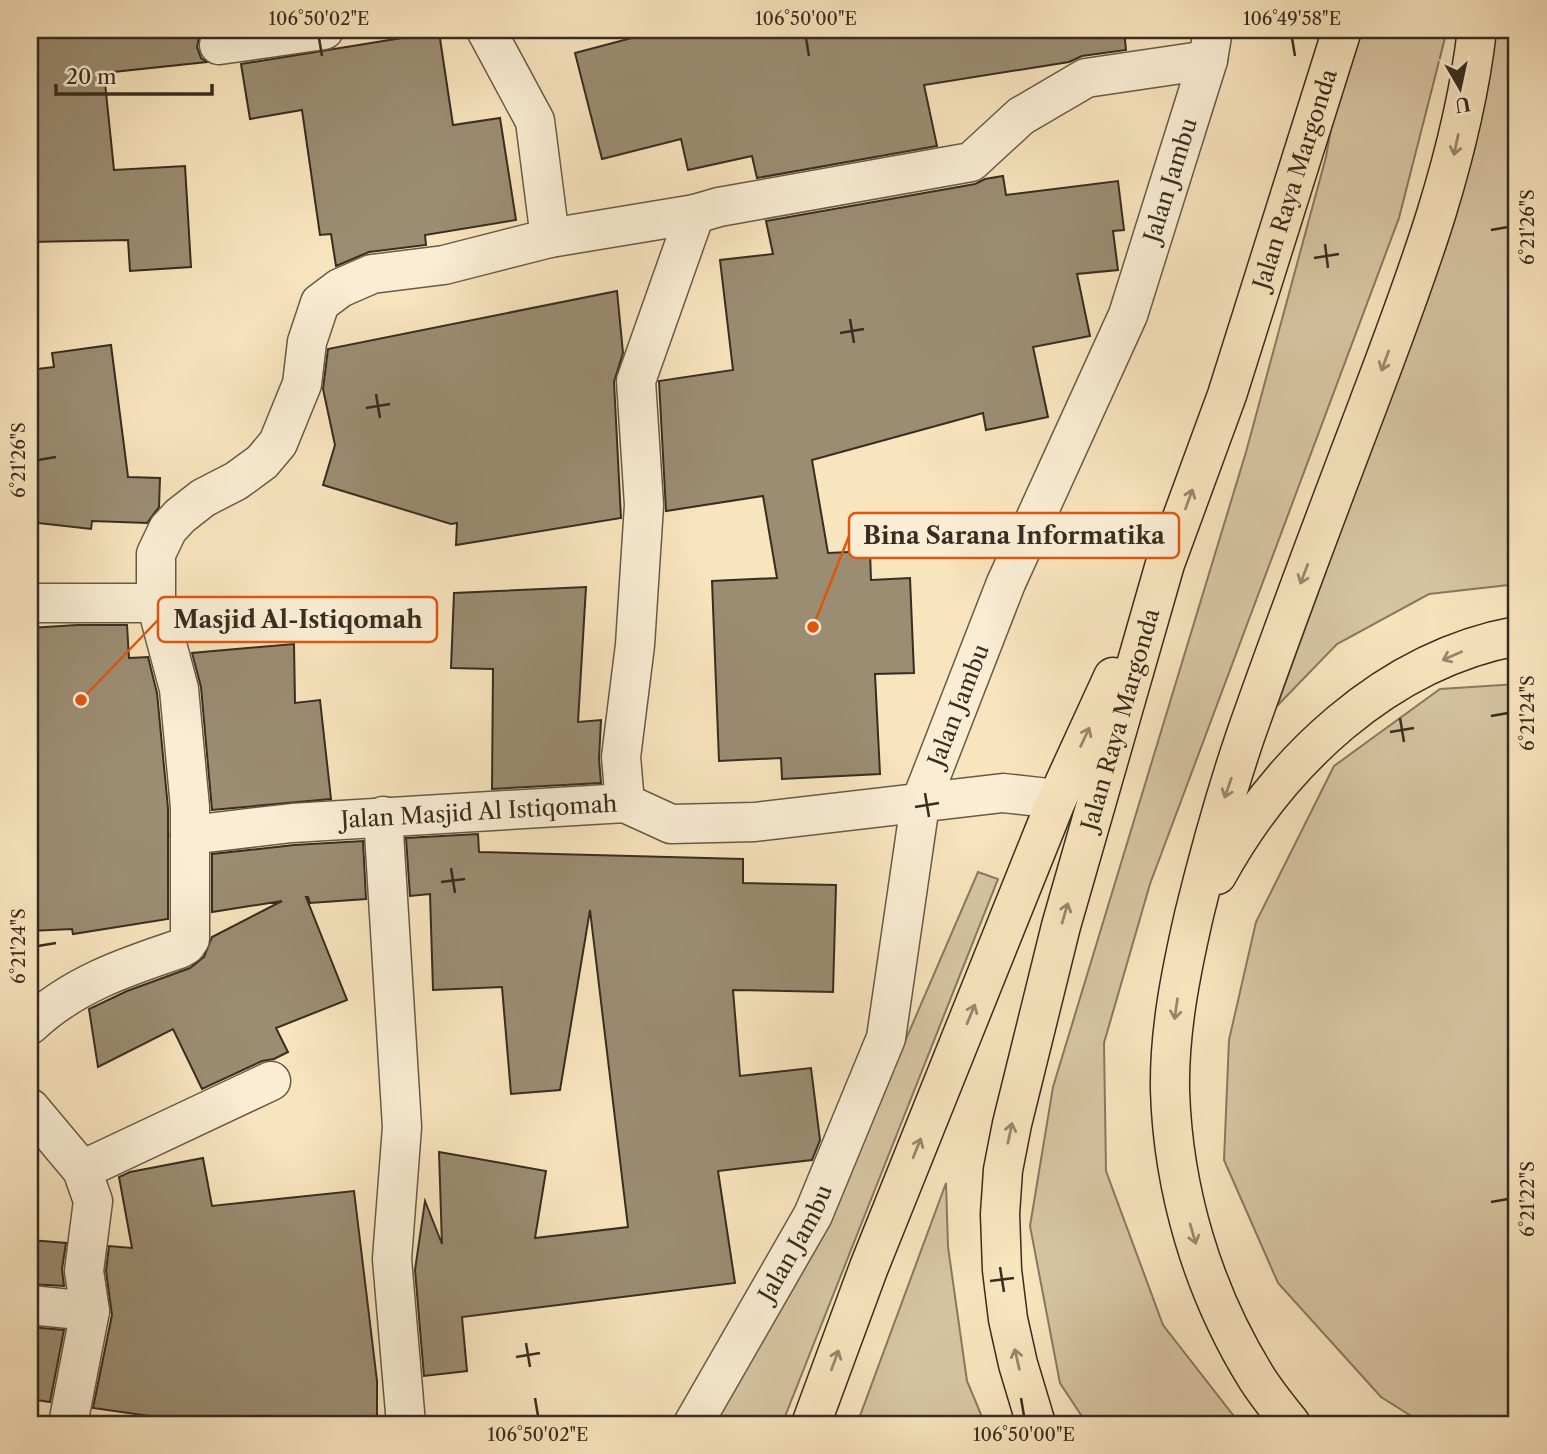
<svg xmlns="http://www.w3.org/2000/svg" width="1547" height="1454" font-family="'Libre Caslon Text',serif">
<style>
.green{fill:#d7c5a2;stroke:#877962;stroke-width:2}
.building{fill:#9b8c72;stroke:#372d21;stroke-width:2}
.lines{fill:none;stroke-linecap:round;stroke-linejoin:round}
.minor-casing{stroke:#675b48;stroke-width:41}
.primary-casing{stroke:#372d21;stroke-width:41}
.minor{stroke:#faedd4;stroke-width:38}
.primary{stroke:#f8e4bd;stroke-width:38}
.oneway{stroke:#98886f}
.ticks{fill:none;stroke:#372d21;stroke-width:2.5}
.labels{text-anchor:middle;dominant-baseline:central;stroke-width:5;stroke-linejoin:round;paint-order:stroke}
.street-label{font-size:23px;fill:#372d21;stroke:#faedd4}
.leader{fill:none;stroke:#df570d;stroke-width:2.5}
.callout-dot{fill:#df570d;stroke:#faedd4;stroke-width:2.5}
.callout{fill:#faedd4;stroke:#df570d;stroke-width:2.5}
.callout-label{font-size:24px;text-anchor:middle;font-weight:bold;fill:#372d21}
.neatline{fill:none;stroke:#372d21;stroke-width:2.5}
.ticks-label{font-size:18px;text-anchor:middle;fill:#372d21}
</style>
<rect width="100%" height="100%" fill="#f8e4bd"/>
<filter id="stains"><feTurbulence type="fractalNoise" baseFrequency=".00286" numOctaves="4"/><feColorMatrix values="0 0 0 0 .2 0 0 0 0 .09 0 0 0 0 .02 0 0 0 .5 -.17"/></filter>
<radialGradient id="worn" r=".72"><stop offset=".6" stop-color="#630" stop-opacity="0"/><stop offset="1" stop-color="#630" stop-opacity=".3"/></radialGradient>
<path class="green" d="M1348,30H1447L1399,218L1150,884L1104,1043L1106,1171L1163,1325L1240,1424H1087L1060,1383L1030,1226L1053,1087L1246,452L1326,157Z
M1494,30H1517V584L1429,594L1337,644L1277,706L1429,286L1474,151Z
M1517,684V1424H1424L1381,1397L1278,1283L1224,1160L1229,1040L1256,922L1334,766L1440,689Z
M978,872L998,879L782,1424H713L831,1213Z
M946,1183L948,1247L967,1381L985,1424H857Z"/>
<path class="building" d="M30,30H204L199,38L197,47L201,58L207,62L104,73L114,170L185,166L191,267L130,271L128,240L30,242Z
M662,30H1124L1126,50L1082,56L1069,62L924,85L937,146L757,178L752,156L688,170L681,139L602,159L575,53Z
M439,32L453,125L500,118L516,220L425,235L426,245L369,252L336,266L331,234L320,235L302,110L250,119L241,64Z
M1003,176L1006,195L1118,181L1124,230L1113,231L1118,270L1077,274L1090,336L1033,347L1048,417L986,430L983,413L812,460L828,553L870,551L871,580L910,578L914,673L875,674L880,774L782,779L781,758L719,761L712,581L777,578L763,496L666,511L659,381L733,370L720,260L773,254L766,221L975,184L985,179Z
M617,291L623,353L614,382L621,518L456,545L457,523L451,524L323,485L335,445L323,389L328,349Z
M111,345L128,477L160,478L159,507L147,523L92,521L91,529L30,522V370L54,367L52,353Z
M586,587L578,722L601,720L599,759L601,783L492,789L493,669L451,668L454,593Z
M77,625H127L129,658L148,657L157,693L168,808V919L73,934L72,929L30,931V628Z
M294,644L295,703L320,700L331,799L212,810L201,687L192,653Z
M478,834L479,852L743,859V883L836,885L833,992L733,990L740,1076L811,1068L820,1140L812,1160L718,1171L735,1283L462,1317L467,1371L424,1376L415,1270L425,1201L442,1244L439,1152L546,1171L535,1238L628,1227L590,910L560,1090L511,1094L502,987L433,990L430,894L410,896L406,838Z
M363,841L366,899L310,903L308,897H306L347,1000L276,1028L288,1052L274,1059L262,1061L202,1089L173,1029L98,1067L89,1009L127,991L190,968L204,957L212,937L282,901L212,912V854L294,845Z
M203,1158L212,1206L354,1191L377,1381V1421L308,1424H205L93,1408L112,1315L106,1271L109,1246L132,1248L119,1177L130,1172Z
M30,1240L66,1243L62,1269L64,1286L30,1284Z
M30,1327L64,1330L50,1402L30,1399Z"/>
<g class="lines">
<g class="minor-casing">
<g id="minor">
<path d="M486,30L535,121L550,238"/>
<path d="M219,45L324,30"/>
<path d="M30,603H156"/>
<path d="M625,803L621,757L635,645L644,505L636,381L695,214"/>
<path d="M383,816L402,1127L392,1259L406,1424"/>
<path id="s1" d="M190,835L292,823L625,803L671,824L755,822L1003,793L1057,799"/>
<path d="M30,1025C72,985 125,967 179,949L186,945L190,939V807L179,689L156,603V554L168,529L180,516L203,498L236,481L262,462L278,443L302,384L307,342L320,303L340,288L372,274L444,265L550,238L695,214L719,207L971,162L1021,116L1086,78L1208,60"/>
<path d="M30,1108L82,1170L93,1201L84,1271L90,1311L68,1424"/>
<path d="M82,1170L271,1081"/>
<path d="M30,1305L90,1311"/>
<path id="s2" d="M693,1424L813,1215L886,1038L920,804L1006,583L1128,315L1208,60L1213,30"/>
</g>
</g>
<g class="primary-casing">
<g id="primary">
<path d="M1217,875C1279,762 1386,660 1517,636"/>
<path d="M811,1424L869,1267L1057,799L1113,677"/>
<path id="s3" d="M1036,1424L1018,1364L1008,1319L1002,1270L1000,1214L1003,1170L1012,1124L1061,926L1165,564L1227,395L1342,30"/>
<path d="M1291,1424C1279,1409 1266,1393 1256,1377C1203,1291 1173,1191 1170,1090C1169,1031 1181,972 1194,915C1209,854 1225,796 1245,737C1284,626 1326,515 1368,405C1414,283 1462,160 1477,30"/>
</g>
</g>
<use href="#minor" class="minor"/>
<use href="#primary" class="primary"/>
</g>
<defs><path id="oneway-shaft" d="M-6 0H5M1.5-3L5.5 0L1.5 3" fill="none" stroke-width="1.6" stroke-linecap="round" stroke-linejoin="round" transform="scale(1.75)"/></defs>
<g class="oneway">
<use href="#oneway-shaft" transform="translate(1456 145) rotate(102)"/>
<use href="#oneway-shaft" transform="translate(1385 361) rotate(110)"/>
<use href="#oneway-shaft" transform="translate(1189 499) rotate(-70)"/>
<use href="#oneway-shaft" transform="translate(1304 574) rotate(111)"/>
<use href="#oneway-shaft" transform="translate(1452 656) rotate(156)"/>
<use href="#oneway-shaft" transform="translate(1085 737) rotate(-65)"/>
<use href="#oneway-shaft" transform="translate(1228 788) rotate(109)"/>
<use href="#oneway-shaft" transform="translate(1065 913) rotate(-74)"/>
<use href="#oneway-shaft" transform="translate(1176 1009) rotate(98)"/>
<use href="#oneway-shaft" transform="translate(971 1014) rotate(-68)"/>
<use href="#oneway-shaft" transform="translate(1010 1133) rotate(-78)"/>
<use href="#oneway-shaft" transform="translate(917 1148) rotate(-68)"/>
<use href="#oneway-shaft" transform="translate(1193 1234) rotate(74)"/>
<use href="#oneway-shaft" transform="translate(1017 1359) rotate(-103)"/>
<use href="#oneway-shaft" transform="translate(835 1360) rotate(-70)"/>
</g>
<path class="ticks" d="M319,38L322,56M806,38L809,56M1292,38L1295,56M1491,230L1508,227M1325,244L1328,268M1314,258L1339,254M850,319L854,343M840,333L864,329M376,394L380,418M366,408L390,404M38,460L56,457M1491,716L1508,713M1400,718L1404,742M1390,732L1414,728M925,793L929,817M915,807L939,803M451,868L455,893M441,882L465,879M38,946L56,943M1491,1202L1508,1199M1000,1267L1004,1292M990,1281L1014,1278M526,1343L530,1367M516,1357L540,1353M535,1398L538,1416M1021,1398L1024,1416"/>
<g class="labels">
<g class="street-label">
<text stroke="none"><textPath href="#s2" startOffset="1342">Jalan Jambu</textPath></text>
<text stroke="none"><textPath href="#s3" startOffset="1292">Jalan Raya Margonda</textPath></text>
<text stroke="none"><textPath href="#s2" startOffset="775">Jalan Jambu</textPath></text>
<text stroke="none"><textPath href="#s3" startOffset="724">Jalan Raya Margonda</textPath></text>
<text stroke="none"><textPath href="#s1" startOffset="290">Jalan Masjid Al Istiqomah</textPath></text>
<text stroke="none"><textPath href="#s2" startOffset="208">Jalan Jambu</textPath></text>
</g>
</g>
<path class="leader" d="M813 627L849 536M81 700L158 620"/>
<g class="callout-dot">
<circle cx="813" cy="627" r="7"/>
<circle cx="81" cy="700" r="7"/>
</g>
<g class="callout">
<rect x="849" y="513" width="330" height="45" rx="7"/>
<rect x="158" y="597" width="279" height="45" rx="7"/>
</g>
<g class="callout-label">
<text x="1014" y="544">Bina Sarana Informatika</text>
<text x="298" y="628">Masjid Al-Istiqomah</text>
</g>
<rect width="1547" height="1454" fill="none" stroke="#f8e4bd" stroke-width="77"/>
<g transform="translate(1460 88) rotate(171)" stroke="#faedd4" stroke-width="5" paint-order="stroke">
<path d="M0-5L12 26L0 18L-12 26Z" fill="#372d21"/>
<text y="-10" font-size="19" font-weight="bold" text-anchor="middle" fill="#372d21">U</text>
</g>
<path d="M56 84v10h156v-10" fill="none" stroke="#372d21" stroke-width="3.5"/>
<text x="66" y="84" font-size="21" fill="#372d21" stroke="#faedd4" stroke-width="5" paint-order="stroke">20 m</text>
<rect x="38" y="38" width="1470" height="1378" class="neatline"/>
<g class="ticks-label">
<text x="319" y="25">106°50'02"E</text>
<text x="806" y="25">106°50'00"E</text>
<text x="1292" y="25">106°49'58"E</text>
<text transform="translate(1528 227) rotate(-90)" y="6">6°21'26"S</text>
<text transform="translate(19 460) rotate(-90)" y="6">6°21'26"S</text>
<text transform="translate(1528 713) rotate(-90)" y="6">6°21'24"S</text>
<text transform="translate(19 946) rotate(-90)" y="6">6°21'24"S</text>
<text transform="translate(1528 1199) rotate(-90)" y="6">6°21'22"S</text>
<text x="538" y="1441">106°50'02"E</text>
<text x="1024" y="1441">106°50'00"E</text>
</g>
<rect width="100%" height="100%" filter="url(#stains)"/>
<rect width="100%" height="100%" fill="url(#worn)"/>
</svg>
